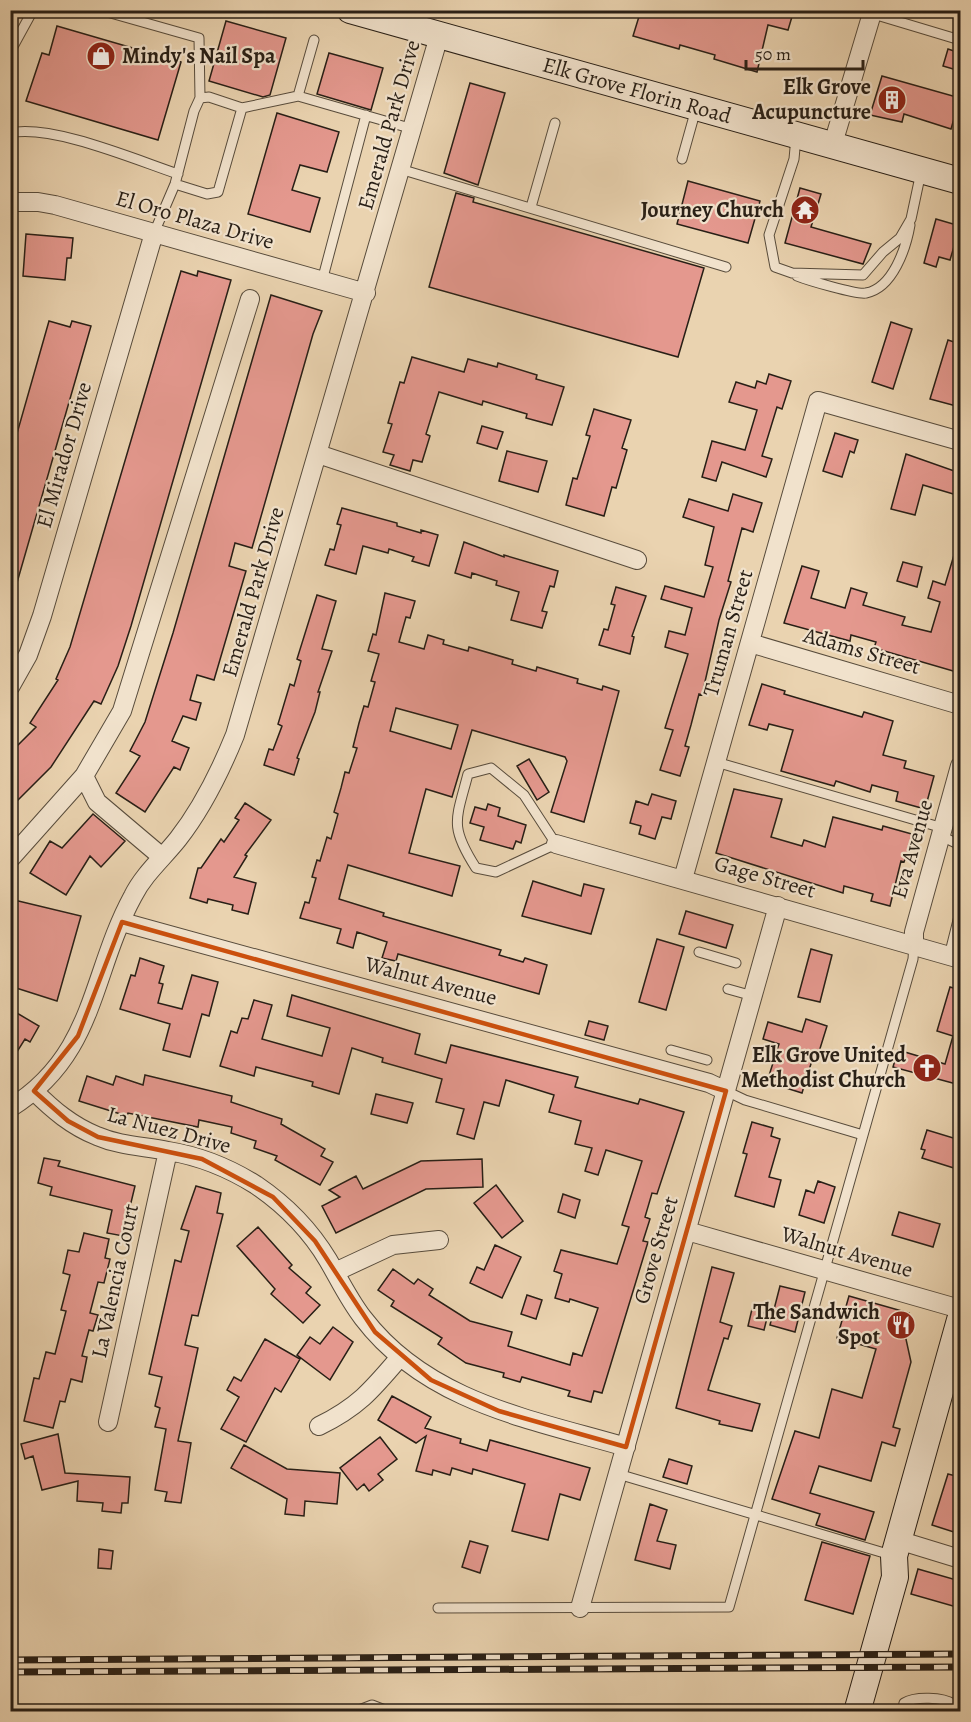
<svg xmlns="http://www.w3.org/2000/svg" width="971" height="1722" font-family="Alegreya,serif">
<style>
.building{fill:#e4988e;stroke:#281f16;stroke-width:1.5;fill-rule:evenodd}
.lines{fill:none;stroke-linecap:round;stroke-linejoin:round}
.service-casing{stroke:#584c3c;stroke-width:11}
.minor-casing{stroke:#584c3c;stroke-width:20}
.secondary-casing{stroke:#281f16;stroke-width:28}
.service{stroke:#f1e2cc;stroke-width:9}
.minor{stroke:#f1e2cc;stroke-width:18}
.secondary{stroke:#f1e2cc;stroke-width:26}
.rail-casing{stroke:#281f16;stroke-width:7}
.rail{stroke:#f1e2cc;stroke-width:4.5;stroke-dasharray:14;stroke-linecap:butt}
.marked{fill:none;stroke:#cb500e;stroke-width:4.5;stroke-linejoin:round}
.labels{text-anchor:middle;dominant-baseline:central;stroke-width:4.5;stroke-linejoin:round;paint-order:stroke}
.poi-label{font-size:22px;font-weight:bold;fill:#281f16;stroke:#f1e2cc;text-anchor:end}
.street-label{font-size:22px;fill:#281f16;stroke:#f1e2cc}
</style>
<rect width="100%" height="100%" fill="#ead3b0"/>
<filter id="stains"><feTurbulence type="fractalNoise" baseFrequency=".00333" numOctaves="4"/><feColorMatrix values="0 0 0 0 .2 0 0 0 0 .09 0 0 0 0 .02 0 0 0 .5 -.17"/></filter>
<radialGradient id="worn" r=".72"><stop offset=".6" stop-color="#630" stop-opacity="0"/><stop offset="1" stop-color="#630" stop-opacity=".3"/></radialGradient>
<path class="building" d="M641,10H794L788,30L768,25L757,72L714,59L715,55L680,45L679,49L633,36Z
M226,21L286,38L270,95L263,97L209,81Z
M57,26L181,62L158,140L26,101L42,53L49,55Z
M948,49L960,53V71L943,66Z
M329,53L383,68L371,110L317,94Z
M882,76L960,98L951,129L904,114L902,122L870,115Z
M470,83L505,93L478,185L444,173Z
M277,113L339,132L327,172L300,165L292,190L320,198L310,232L248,214Z
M688,181L760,201L748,243L677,224Z
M800,188L821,194L811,227L871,244L863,264L785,243Z
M456,193L474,198L473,202L704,268L678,357L429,287Z
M936,219L960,226L950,260L939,257L936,267L924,263Z
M26,234L73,238L71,258H67L65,280L23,276Z
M181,271L197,276L198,271L231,280L131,626L118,666L101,704L94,701L51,767L10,808V753L36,727L30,723L58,680L56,679L70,647Z
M271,295L322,311L313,334L252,548L235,543L229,566L246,571L214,680L197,675L190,700L201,703L196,720L183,716L172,741L189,748L180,770L174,767L145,812L116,793L140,756L130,751L145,722L173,633Z
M49,321L70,327L72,321L91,326L14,593L10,592V458Z
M891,322L912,329L893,389L872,382Z
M948,340L960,344V407L930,399Z
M412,357L464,372L468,359L497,367L498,363L537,375L536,379L564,387L552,425L526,418L527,414L483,401L482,405L439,392L426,434L430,436L422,462L413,460L410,471L390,465L394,455L383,452L392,424L388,423L400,382L404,383Z
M769,374L791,381L782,409L777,407L762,456L772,459L766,477L722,462L716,481L702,477L712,441L745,450L757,410L729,402L736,382L755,388L757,381L766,384Z
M594,409L631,420L622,448L627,450L616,488L612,487L604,516L566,505L573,478L577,479L590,436L586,435Z
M482,426L503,432L497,449L477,443Z
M835,433L858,440L854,453L850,451L842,477L823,471Z
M507,451L547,461L538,492L499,481Z
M906,454L960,473V496L923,485L915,515L891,509Z
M733,494L762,503L753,532L742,528L728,581L731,582L719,620L702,695L699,694L691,725L685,746L689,747L680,776L660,770L673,730L665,728L688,654L665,647L669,631L685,635L692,608L661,599L665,586L704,597L713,567L705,565L714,527L683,517L689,499L728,511Z
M342,508L397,523V526L421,533V530L438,535L429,566L412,561L414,557L389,549L388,553L363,546L356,574L325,565L330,549L334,550L341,525L337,524Z
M464,542L504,557V555L558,571L554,587L550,586L542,611L547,612L542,628L511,620L519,592L496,585L497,581L472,573L471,578L455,573Z
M957,545L960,546V673L874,648L876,642L851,635L850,641L784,623L802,566L819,571L811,598L845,608L851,588L867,593L863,605L905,617L902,625L931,632L940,602L928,598L933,581L945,585Z
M903,562L922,567L917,587L897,581Z
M616,587L646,596L632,636L634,637L630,654L599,645L604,629L608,630L615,605L611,604Z
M385,593L415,601L410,618L406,617L399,642L424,649L428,635L444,640L443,644L468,651L469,647L513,660L512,664L536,671L537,667L578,679L577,683L602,690L603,686L619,691L584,822L551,812L567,761L565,757L472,730L452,797L426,789L409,853L460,866L452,896L348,865L339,899L384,913L383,916L501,950L499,955L523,962L525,958L547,965L539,994L398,954L396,961L382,958L387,942L357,932L353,948L337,943L341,929L300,918L305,902L309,903L316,878L312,877L317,860L320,861L327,837L331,839L338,814L334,812L341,788L345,772L349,773L357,748L353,747L359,723L364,706L368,707L375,682L371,681L379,654L368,651L373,634L376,635ZM396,708L458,725L451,749L390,731Z
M317,595L336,601L322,649L332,651L318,692H320L315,712L297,758L299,759L294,775L264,765L269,749L273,750L282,726L278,724L290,684L294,686L301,661L297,659Z
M762,684L785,691L784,694L862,717L864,712L893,721L883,755L906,761L904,768L934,776L925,809L896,801L898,792L872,785L870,792L836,781L834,786L781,771L793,730L769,724L767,730L749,725Z
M529,759L549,792L537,800L517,766Z
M734,789L782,799L771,837L802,846L804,840L825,847L833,817L882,830L883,826L919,836L915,850L909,848L904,862L901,861L890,906L871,901L873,894L844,886L843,893L716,853Z
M652,794L676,801L671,819L662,817L655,839L639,834L641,826L630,823L636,801L648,805Z
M245,803L271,820L245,855L247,856L234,877L256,883L248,914L232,910L233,905L208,899L207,903L190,898L198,868H201L221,839L224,842L239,820L235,818Z
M488,804L500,808L498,816L526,825L521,843L516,841L513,849L480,840L484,827L470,823L475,807L486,810Z
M93,814L125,841L101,867L90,856L66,895L30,873L50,841L62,848Z
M533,881L581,896L584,884L604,889L591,934L522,916Z
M10,899L81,916L57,1001L13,987L16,977L10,976Z
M686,911L733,925L726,948L679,934Z
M657,939L684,947L666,1010L639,1002Z
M811,949L832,955L820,1002L798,997Z
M140,958L164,966L159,983L163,984L158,1003L182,1009L192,975L218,982L209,1016L202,1014L190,1057L163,1050L170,1024L120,1009L131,975L135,976Z
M950,987L960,990V1085L893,1067L898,1050L945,1064L953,1036L937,1031Z
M292,995L420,1034L415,1054L446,1063L451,1045L578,1077L575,1087L638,1104L640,1099L684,1112L657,1194L652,1193L645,1217L650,1219L643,1241L648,1242L602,1393L594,1391L591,1402L568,1396L570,1391L522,1377L520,1382L503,1377L504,1373L466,1363L438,1344L442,1338L391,1306L394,1301L378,1290L393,1269L414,1284L418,1279L433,1289L429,1295L470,1321L512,1332L508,1346L570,1365L573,1353L582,1356L598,1308L570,1299L569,1302L555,1298L562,1274L554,1271L561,1250L617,1264L629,1227L622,1225L642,1161L606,1150L598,1175L585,1171L592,1148L575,1144L581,1121L549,1112L554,1095L506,1080L499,1106L484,1102L474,1139L457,1134L464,1109L436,1102L442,1079L382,1062L383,1058L352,1048L339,1094L312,1086L313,1082L256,1067L254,1076L220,1066L231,1031L237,1033L242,1018L248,1019L254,1000L272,1005L262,1039L322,1056L330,1028L287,1016Z
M10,1009L39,1026L30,1042L25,1039L10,1063Z
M806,1019L827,1026L818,1055L814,1054L802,1093L767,1082L779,1044L763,1039L768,1022L802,1032Z
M589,1021L608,1026L604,1040L585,1035Z
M145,1075L232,1096L231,1102L282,1119L281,1124L325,1149L321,1156L333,1162L320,1185L275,1160L277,1156L254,1148L256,1141L231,1133L232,1127L199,1120L198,1127L128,1113L127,1116L79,1101L87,1076L113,1085L116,1076L143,1085Z
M376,1094L413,1103L407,1123L371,1114Z
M752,1122L773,1128L771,1136L780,1139L769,1177L781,1180L774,1207L735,1196L747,1154L743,1153Z
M927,1130L960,1140V1159L957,1169L922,1158L925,1150L921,1149Z
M44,1158L60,1161L58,1166L135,1186L123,1236L107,1233L112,1210L50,1195L52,1187L38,1183Z
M482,1159L483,1187L426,1189L336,1233L322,1206L340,1197L329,1190L356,1176L363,1189L421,1161Z
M818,1181L835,1187L824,1223L799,1215L806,1190L814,1193Z
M496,1185L523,1221L502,1238L474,1203Z
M196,1186L221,1193L217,1213L223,1214L198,1316L192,1315L185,1345L198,1348L178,1441L191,1443L181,1503L165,1501L167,1492L155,1490L166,1429L155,1427L160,1408L155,1406L162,1377L149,1374L175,1260L181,1262L189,1231L181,1229Z
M563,1194L580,1200L575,1218L558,1212Z
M899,1212L940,1224L933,1247L892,1235Z
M258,1227L292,1265L289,1268L311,1287L306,1293L320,1305L303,1323L271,1294L275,1289L237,1246Z
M84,1233L109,1239L105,1258L110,1259L104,1283L98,1282L90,1313L98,1315L93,1331L89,1330L82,1356L87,1357L82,1382L71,1379L65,1402L60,1401L53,1428L24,1421L34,1378L39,1379L46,1352L55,1354L66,1311L61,1310L70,1275L63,1273L68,1250L79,1252Z
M495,1245L521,1257L502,1298L470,1283L477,1267L484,1270Z
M712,1267L734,1273L720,1322L732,1326L728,1339L724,1338L708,1390L760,1404L752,1431L719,1424L720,1421L676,1408Z
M780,1286L805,1292L795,1332L770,1325Z
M527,1295L542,1300L536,1319L521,1314Z
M849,1296L909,1313L904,1330L911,1362L893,1427L900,1429L895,1446L882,1442L871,1481L819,1466L810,1493L874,1512L865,1540L816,1525L820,1514L772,1499L795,1431L819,1438L832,1389L862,1398L876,1349L837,1338Z
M752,1309L768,1314L764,1330L748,1326Z
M333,1327L353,1342L330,1380L297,1355L310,1337L320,1344Z
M265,1339L300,1359L281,1392L275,1388L246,1442L221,1429L239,1397L227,1390L234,1377L241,1381Z
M392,1396L431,1417L425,1428L461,1439L460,1443L487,1451L490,1440L590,1468L580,1500L560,1494L548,1540L512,1531L525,1484L473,1469L472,1474L452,1468L450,1475L433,1470L432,1475L416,1471L426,1436L416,1443L378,1420Z
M58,1434L65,1473L130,1477L128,1503H122L121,1513L102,1511L103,1503L77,1501L78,1481L42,1490L33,1456L25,1459L21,1444Z
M380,1437L397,1459L378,1474L383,1480L369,1491L364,1484L357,1490L340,1468Z
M244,1445L287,1469L340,1473L337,1504L305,1501L304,1516L285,1514L287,1499L231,1468Z
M669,1459L692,1466L687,1484L663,1477Z
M948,1474L960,1477V1534L932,1525Z
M650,1504L667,1510L657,1541L676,1545L670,1569L635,1560Z
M470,1541L488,1546L480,1573L462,1567Z
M822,1542L870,1556L853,1614L805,1600Z
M99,1549L113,1551L111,1569L98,1568Z
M918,1569L960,1581V1608L911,1594Z"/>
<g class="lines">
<g class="service-casing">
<path id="service" d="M100,10L199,38L200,98
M860,10L960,40
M314,40L298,96L413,129
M10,52L33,10
M10,133C52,124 136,160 178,174
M796,137L794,159L769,235L775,267L792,273L863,275L883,252L900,238L911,219L921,172
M682,159L696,109
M400,169L726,267
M175,184L207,194L218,192L242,108
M531,207L555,123
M154,233L175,184L194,111L200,98L209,97L242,108L298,96
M797,276C807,280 857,295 866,293C893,288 906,248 910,225
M322,281L366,115
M716,762L943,828
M491,768L524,795L556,844L496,872L476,868C449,826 456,820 468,774Z
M941,836L960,845
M699,952L736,963
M949,956L960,912
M728,989L753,996
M671,1050L707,1060
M726,1091L745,1100L863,1135
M618,1474L891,1555
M438,1608L729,1607L913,959L914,945
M354,1712L372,1705L390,1712
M902,1712L904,1703C915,1696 943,1697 953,1704L955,1712"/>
</g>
<g class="minor-casing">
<path id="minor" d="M832,147L873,10
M10,202H38L55,205L366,293
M318,454L637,560
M750,643L960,705
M10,687L28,655L42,616L154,233
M84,776L97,802L162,857
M556,844L960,959
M10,859L84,776L122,711L250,299
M683,879L818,401L960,441
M122,922L709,1083L726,1091
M914,945V932L960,766
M34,1091C53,1110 72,1126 97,1136C120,1146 143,1146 168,1151C199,1156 229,1168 256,1185C284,1204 310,1230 328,1260C339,1279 349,1300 363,1318C427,1402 530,1419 626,1447
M10,1108C96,1055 90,975 133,896C144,874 163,858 178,839C203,807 220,772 235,735L439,36
M687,1231L960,1309
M335,1272L393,1245L439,1240
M108,1422L168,1151
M319,1426C358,1407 372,1390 400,1357
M898,1540L960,1559
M580,1608L778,906"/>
</g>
<g class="secondary-casing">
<g id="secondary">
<path id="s1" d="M350,10L960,181"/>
<path d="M857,1712L895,1577L894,1556L960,1320"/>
</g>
</g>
<use href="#service" class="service"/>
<use href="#minor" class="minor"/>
<use href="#secondary" class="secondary"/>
<g class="rail-casing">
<path id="rail" d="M10,1660L960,1654
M10,1672L960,1667"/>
</g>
<use href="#rail" class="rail"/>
</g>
<path class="marked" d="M122,922L726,1091L626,1447L499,1411L431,1380L375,1332L315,1241L273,1197L202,1159L98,1137L68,1121L34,1091L78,1036Z"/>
<defs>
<g id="shop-disc" transform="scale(1.5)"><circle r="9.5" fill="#8f2418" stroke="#f1e2cc"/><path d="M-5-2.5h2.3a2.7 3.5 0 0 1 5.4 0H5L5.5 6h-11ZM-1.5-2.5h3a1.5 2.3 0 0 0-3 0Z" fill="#fff"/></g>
<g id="building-disc" transform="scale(1.5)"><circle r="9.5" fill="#8f2418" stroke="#f1e2cc"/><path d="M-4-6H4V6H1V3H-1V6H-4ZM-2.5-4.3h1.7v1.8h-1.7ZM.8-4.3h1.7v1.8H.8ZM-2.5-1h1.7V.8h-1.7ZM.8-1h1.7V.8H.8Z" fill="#fff"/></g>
<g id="temple-disc" transform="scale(1.5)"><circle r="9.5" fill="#8f2418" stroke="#f1e2cc"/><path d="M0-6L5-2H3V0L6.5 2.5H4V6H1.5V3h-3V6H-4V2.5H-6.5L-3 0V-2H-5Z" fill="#fff"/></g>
<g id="church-disc" transform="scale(1.5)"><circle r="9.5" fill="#8f2418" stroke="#f1e2cc"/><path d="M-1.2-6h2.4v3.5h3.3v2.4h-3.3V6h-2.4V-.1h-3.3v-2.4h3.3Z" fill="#fff"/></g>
<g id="restaurant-disc" transform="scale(1.5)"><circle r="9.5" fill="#8f2418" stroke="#f1e2cc"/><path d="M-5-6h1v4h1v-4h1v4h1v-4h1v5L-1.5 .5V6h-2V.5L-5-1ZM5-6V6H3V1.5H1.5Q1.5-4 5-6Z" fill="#fff"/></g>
</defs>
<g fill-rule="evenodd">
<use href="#shop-disc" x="101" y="56"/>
<use href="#building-disc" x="892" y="100"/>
<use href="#temple-disc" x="805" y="210"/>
<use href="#church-disc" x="927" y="1068"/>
<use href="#restaurant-disc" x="901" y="1325"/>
</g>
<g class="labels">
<g class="poi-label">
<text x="122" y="56" text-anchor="start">Mindy's Nail Spa</text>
<text x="871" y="87">Elk Grove<tspan x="871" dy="25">Acupuncture</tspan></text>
<text x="784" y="210">Journey Church</text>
<text x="906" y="1055">Elk Grove United<tspan x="906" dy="25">Methodist Church</tspan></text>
<text x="880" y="1312">The Sandwich<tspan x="880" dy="25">Spot</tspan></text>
</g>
<g class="street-label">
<text stroke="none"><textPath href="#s1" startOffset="298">Elk Grove Florin Road</textPath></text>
<text transform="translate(389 125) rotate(-74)">Emerald Park Drive</text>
<text transform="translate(195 220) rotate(16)">El Oro Plaza Drive</text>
<text transform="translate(64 455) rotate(-74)">El Mirador Drive</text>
<text transform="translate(253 592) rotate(-74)">Emerald Park Drive</text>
<text transform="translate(728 633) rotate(-74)">Truman Street</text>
<text transform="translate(862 651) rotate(16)">Adams Street</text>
<text transform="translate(912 849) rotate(-74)">Eva Avenue</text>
<text transform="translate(765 877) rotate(16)">Gage Street</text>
<text transform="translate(431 981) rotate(15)">Walnut Avenue</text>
<text transform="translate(169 1130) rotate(15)">La Nuez Drive</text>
<text transform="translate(656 1250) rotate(-74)">Grove Street</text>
<text transform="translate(847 1252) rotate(16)">Walnut Avenue</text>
<text transform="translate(115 1281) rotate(-78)">La Valencia Court</text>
</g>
</g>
<rect width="971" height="1722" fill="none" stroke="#ead3b0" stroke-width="36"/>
<rect x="12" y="12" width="947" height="1698" fill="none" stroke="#281f16" stroke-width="3"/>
<rect x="18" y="18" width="935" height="1686" fill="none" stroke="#281f16" stroke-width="1.5"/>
<path d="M746 60v9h117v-9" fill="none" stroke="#281f16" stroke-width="3"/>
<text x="755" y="60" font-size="18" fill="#281f16" stroke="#f1e2cc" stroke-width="4.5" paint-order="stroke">50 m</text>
<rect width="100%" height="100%" filter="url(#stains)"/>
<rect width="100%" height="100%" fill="url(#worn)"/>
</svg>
